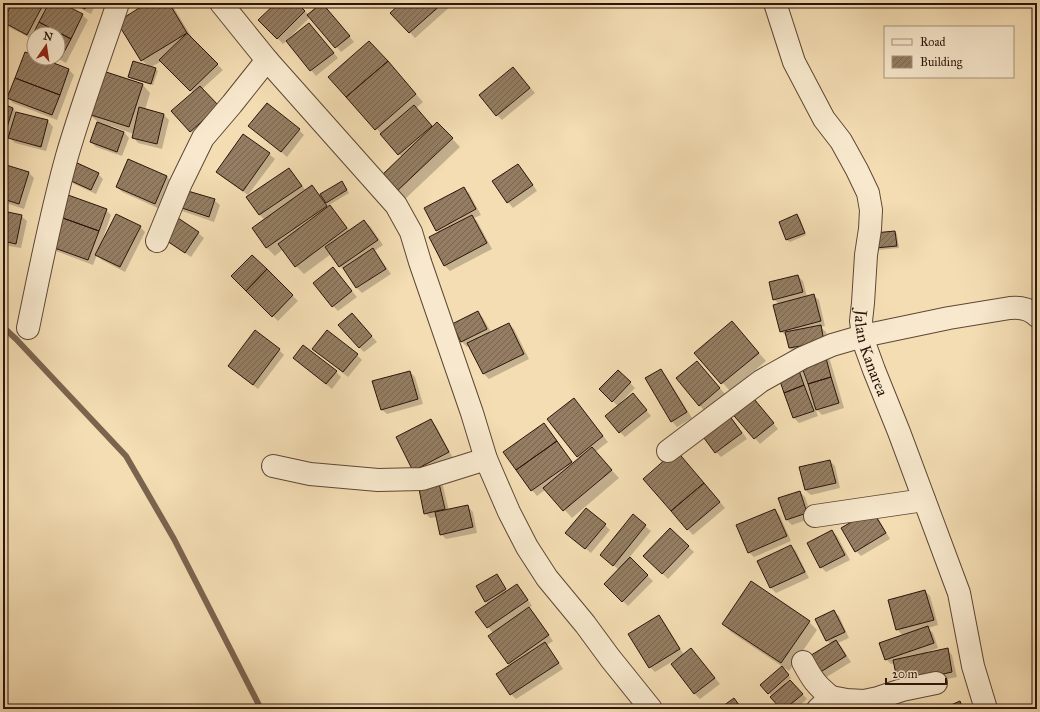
<svg xmlns="http://www.w3.org/2000/svg" width="1040" height="712" font-family="'IM FELL Great Primer',serif">
<style>
.shadow{fill:#0003}
.lines{fill:none;stroke-linecap:round;stroke-linejoin:round}
.stream{stroke:#7b644e;stroke-width:6}
.building{fill:url(#building-hatch);stroke:#2b150b}
.minor-casing{stroke:#5d4735;stroke-width:24}
.minor{stroke:#f8e9ce;stroke-width:22}
.labels{text-anchor:middle;dominant-baseline:central;stroke-width:4;stroke-linejoin:round;paint-order:stroke}
.street-label{font-size:16px;fill:#2b150b;stroke:#f8e9ce}
</style>
<defs>
<pattern id="building-hatch" width="6" height="6" patternUnits="userSpaceOnUse"><rect width="6" height="6" fill="#947d62"/><path d="M-1 1l2-2M0 6l6-6M5 7l2-2" fill="none" stroke="#79654f"/></pattern>
</defs>
<rect width="100%" height="100%" fill="#f4ddb3"/>
<filter id="stains"><feTurbulence type="fractalNoise" baseFrequency=".005" numOctaves="4"/><feColorMatrix values="0 0 0 0 .2 0 0 0 0 .09 0 0 0 0 .02 0 0 0 .5 -.17"/></filter>
<radialGradient id="worn" r=".72"><stop offset=".6" stop-color="#630" stop-opacity="0"/><stop offset="1" stop-color="#630" stop-opacity=".3"/></radialGradient>
<path class="shadow" d="M13,3H58L82,15L88,20L66,63L57,58H58V34H34V46L30,42L32,39L9,27L4,22Z
M70,3H96L91,14Z
M149,3H171L194,41L223,70L202,89L223,112L196,136L190,131L193,93L162,61L151,67L155,69L158,71L153,85L131,79L129,76L149,67L142,60Z
M269,3H296L309,15L327,10L354,42L341,52L310,17L287,40L288,41L309,24L314,29L338,58L316,76L286,41L283,44L260,20L274,6Z
M403,3H450L452,5L415,38L392,13Z
M34,56V58H38L69,70L74,75L57,120L13,103L8,98Z
M513,68L535,93L502,120L497,115Z
M395,70L423,102L416,108L433,127L445,131L460,147L404,200L381,177L402,157L330,77Z
M143,85L150,93L145,110L164,115L169,120L162,149L138,143L133,137L134,134L111,126V128L124,132L129,138L122,156L96,147L91,142L98,122L89,114Z
M3,105L13,108L17,113L48,121L53,127L46,151L15,143L11,139L3,136Z
M250,126L299,130L304,135L287,157Z
M243,135L269,154L275,159L248,195L222,177L217,172Z
M128,161L167,177L172,182L160,209L122,192L117,187Z
M3,165L29,173L34,178L24,209L3,202Z
M518,165L523,170L537,191L513,208L508,202L493,182Z
M289,169L294,174L306,191L312,187L320,195L341,182L344,185L349,193L329,205L337,214L350,231L364,221L370,226L383,245L374,251L378,255L391,274L362,293L357,288L346,271H345L340,266L331,254L304,274L296,266L283,249L275,256L267,248L253,228L265,220L260,215L248,197Z
M98,174L103,179L96,194L74,184L68,178Z
M464,188L469,193L481,215L474,218L477,221L492,249L450,271L444,265L439,233L437,230Z
M214,200L220,205L214,222L182,211L177,206Z
M106,210L111,215L102,241H103L140,227L145,232L125,272L102,260L97,255L93,265L56,251L50,245Z
M3,212L21,216L27,221L21,248L3,245Z
M797,216L800,218L806,235L790,242L787,240L781,222Z
M895,232L897,234L899,248L879,250L876,248Z
M198,233L204,238L191,257L168,242L163,237Z
M252,256L298,301L278,321L232,276Z
M333,268L357,297L338,311L333,306Z
M798,276L803,281L807,297L813,295L819,300L825,326L821,327L826,332L829,347L795,353L789,348L787,336H786L781,331L779,304L774,299Z
M478,312L483,318L491,332L509,324L514,329L529,359L489,379L484,374L469,345L467,347L461,341Z
M357,319L377,342L364,352L359,347Z
M739,330L766,361L730,391L696,353Z
M279,350L284,355L258,389L234,371L229,366Z
M319,354L357,355L362,360L348,377Z
M825,355L830,360L844,408L822,415L815,408L818,416L799,423L794,418L797,366L803,372L810,392H811Z
M294,358L336,372L341,377L332,389L299,363Z
M697,362L725,394L705,411L699,405Z
M618,371L635,388L621,402L622,404L638,400L651,416L625,437L620,432L619,407L600,389Z
M661,371L666,376L692,418L677,427L672,421Z
M410,372L415,377L423,404L387,414L381,409Z
M755,400L778,429L760,444L731,410Z
M579,405L608,442L595,452L619,478L572,518L546,489L537,496L532,490L544,425L549,430L574,464L580,458L577,456Z
M729,416L734,421L747,439L721,457L716,452Z
M431,420L436,426L453,458L419,475L414,470Z
M830,461L835,466L840,488L811,495L805,490Z
M644,479L711,491L725,508L693,535Z
M437,480L443,486L449,511L468,507L473,512L477,533L446,539L441,534L437,517L430,518L425,513Z
M800,492L805,497L812,518L792,525L787,520Z
M775,510L780,516L791,541L754,557L749,552Z
M633,516L651,531L629,558L653,581L628,606L605,584L619,570L601,555Z
M877,516L890,539L861,556L856,551Z
M605,525L610,530L591,553L572,538Z
M670,529L694,552L668,579L644,556Z
M832,531L837,536L850,560L826,572L821,567Z
M791,546L796,551L809,578L776,593L771,588L759,562Z
M497,575L507,591L516,585L522,590L532,606L529,608L534,613L553,641L547,645L550,649L563,669L516,699L511,694V666L509,663L493,633L488,627L489,604L485,601Z
M925,591L930,596L938,625L928,628L933,633L938,648L927,652V654L947,649L952,655L957,677L905,688L895,663L891,664L886,659L903,636L897,629Z
M833,611L839,616L849,638L838,643L841,646L851,662L825,678L819,673L831,644L827,641L817,619Z
M658,617L664,622L684,655H696L720,684L700,699L695,694L672,665L679,659L678,658L655,672L650,667Z
M809,622L817,630L789,671L731,632L723,624Z
M781,668L791,678L785,683L786,685L795,686L807,699L796,709H782L769,693Z
M959,702L965,709H944Z"/>
<g class="lines">
<path class="stream" d="M3,327L16,339L126,456L174,539L261,709"/>
</g>
<path class="building" d="M12,3H44L27,35L3,22Z
M49,3H61L83,14L71,39L39,22Z
M73,3H88L85,9Z
M147,3H169L187,33L141,61L117,22Z
M276,3H297L305,11L277,39L258,20Z
M322,3L350,36L335,48L307,15Z
M401,3H443L409,33L390,13Z
M39,22L71,39L61,58L58,57V34H34V45L29,42Z
M309,23L334,53L310,71L286,41Z
M187,33L218,64L190,91L159,60Z
M369,41L388,61L346,97L328,77Z
M25,52L34,55V58H41L69,69L60,95L15,78Z
M133,61L156,68L151,84L128,77Z
M388,61L416,94L375,130L346,97Z
M513,67L530,88L496,116L479,95Z
M103,71L143,84L129,127L88,114Z
M15,78L60,95L52,115L7,98Z
M200,86L219,106L190,132L171,111Z
M267,103L300,129L281,152L248,126Z
M3,104L13,108L5,134L3,133Z
M414,105L432,126L398,155L380,134Z
M139,107L164,114L157,144L132,138Z
M16,112L48,120L41,147L8,138Z
M97,122L124,132L117,152L90,142Z
M437,122L453,138L395,193L380,177Z
M243,134L270,153L243,191L216,172Z
M128,159L167,176L155,204L116,187Z
M75,162L99,173L91,190L67,179Z
M3,164L29,172L19,204L3,199Z
M518,164L533,185L507,203L492,181Z
M289,168L302,186L259,215L246,197Z
M342,181L347,190L326,203L320,194Z
M312,185L327,206L266,248L252,228Z
M464,187L476,209L436,231L424,208Z
M181,189L215,199L209,217L176,206Z
M68,195L107,209L99,231L60,217Z
M330,205L347,228L295,267L278,244Z
M3,211L22,215L16,244L3,241Z
M116,214L141,226L120,267L95,255Z
M797,214L805,233L786,240L779,222Z
M472,215L487,243L444,266L429,237Z
M175,216L199,232L185,253L161,237Z
M60,217L99,231L88,260L49,246Z
M364,220L378,240L339,267L325,247Z
M895,231L897,246L875,248L874,233Z
M373,248L386,269L356,288L343,268Z
M252,255L267,269L246,291L231,276Z
M333,267L352,291L332,307L313,283Z
M267,269L293,295L272,317L246,291Z
M798,275L803,292L773,300L769,282Z
M814,294L821,321L780,332L773,305Z
M478,311L487,329L461,342L452,324Z
M352,313L372,336L359,348L338,325Z
M732,321L759,353L721,384L694,353Z
M509,323L524,354L483,374L467,343Z
M821,325L824,342L789,348L785,332Z
M255,330L280,349L253,385L228,366Z
M327,330L358,354L343,372L312,349Z
M303,345L337,371L326,384L293,358Z
M825,354L831,377L808,384L800,362Z
M697,361L720,388L699,406L676,378Z
M797,365L804,385L784,393L777,372Z
M661,369L687,412L671,422L645,378Z
M618,370L631,382L612,402L599,389Z
M410,371L418,399L381,410L372,381Z
M831,377L839,403L816,410L808,384Z
M804,385L814,411L793,418L784,393Z
M633,393L647,410L619,433L605,416Z
M750,394L774,423L754,439L729,410Z
M574,398L603,436L577,457L547,419Z
M729,415L742,433L715,453L701,434Z
M431,419L449,452L413,471L396,437Z
M544,423L557,441L516,470L503,452Z
M557,441L572,462L531,491L516,470Z
M592,447L612,470L563,511L543,488Z
M676,450L704,483L671,511L643,479Z
M830,460L836,483L805,490L799,467Z
M438,479L445,509L424,514L418,484Z
M704,483L720,502L687,530L671,511Z
M800,491L807,513L786,520L778,498Z
M468,505L473,527L440,535L435,512Z
M586,508L606,524L585,549L565,533Z
M775,509L787,536L748,553L736,525Z
M872,510L886,533L855,552L841,528Z
M633,514L646,525L613,566L600,555Z
M670,528L689,546L662,574L643,556Z
M832,530L845,555L820,568L807,543Z
M791,545L805,572L770,588L757,561Z
M630,557L648,575L622,602L604,584Z
M497,574L506,589L485,602L476,586Z
M751,581L810,621L781,663L722,624Z
M517,584L528,600L487,628L475,612Z
M925,590L934,620L896,630L888,600Z
M529,607L549,635L508,664L488,636Z
M834,610L845,632L826,641L815,619Z
M659,615L680,649L649,668L628,634Z
M928,626L934,643L885,660L879,643Z
M836,640L846,656L819,673L808,657Z
M545,642L559,663L510,695L496,674Z
M691,648L715,678L694,694L671,664Z
M948,648L952,672L898,684L893,660Z
M782,666L789,675L768,694L760,685Z
M790,680L803,694L785,709H781L770,697Z
M734,698L742,709H719Z
M960,701L963,709H942Z"/>
<g class="lines">
<g class="minor-casing">
<g id="minor">
<path d="M221,3L267,60L396,205L411,232L420,262L472,413L486,459L509,512L527,547L547,578L585,624L610,658L651,709"/>
<path id="s1" d="M775,3L794,62L824,119L841,141L857,170L868,193L871,210L870,229L866,255L863,303L861,321L863,336L866,348L874,370L899,432L959,593L973,666L986,709"/>
<path d="M157,241L180,185L203,138L232,104L267,60"/>
<path d="M28,328C40,270 51,213 67,156C82,104 101,54 118,3"/>
<path d="M668,451L761,381L802,358L832,345L863,336L949,318L1010,308C1020,307 1029,308 1037,316"/>
<path d="M273,466L310,474L378,480L422,479L486,459"/>
<path d="M815,516L924,500"/>
<path d="M803,662C812,679 816,685 831,697"/>
<path d="M818,709L831,697L847,700L864,701L878,698L902,690L936,683"/>
</g>
</g>
<use href="#minor" class="minor"/>
</g>
<g class="labels">
<g class="street-label">
<text stroke="none"><textPath href="#s1" startOffset="375">Jalan Kanarea</textPath></text>
</g>
</g>
<rect width="1040" height="712" fill="none" stroke="#f4ddb3" stroke-width="16"/>
<rect x="4" y="4" width="1032" height="704" fill="none" stroke="#2b150b" stroke-width="2"/>
<rect x="8" y="8" width="1024" height="696" fill="none" stroke="#2b150b"/>
<rect x="884" y="26" width="130" height="52" fill="#f8e9ce" stroke="#a69480"/>
<rect x="892" y="39" width="20" height="6" fill="#f8e9ce" stroke="#a69480"/>
<text x="920" y="46" font-size="12" fill="#2b150b">Road</text>
<rect x="892" y="56" width="20" height="12" fill="url(#building-hatch)" stroke="#a69480"/>
<text x="920" y="66" font-size="12" fill="#2b150b">Building</text>
<g transform="translate(46 46) rotate(13)"><circle r="19" fill="#f8e9ce" stroke="#a69480"/>
<path d="M0-3L7 15L0 10L-7 15Z" fill="#8f2418"/>
<text y="-6" font-size="11" font-weight="bold" text-anchor="middle" fill="#2b150b">N</text>
</g>
<path d="M886 678v6h60v-6" fill="none" stroke="#2b150b" stroke-width="2"/>
<text x="892" y="678" font-size="12" fill="#2b150b" stroke="#f8e9ce" stroke-width="3" paint-order="stroke">20 m</text>
<rect width="100%" height="100%" filter="url(#stains)"/>
<rect width="100%" height="100%" fill="url(#worn)"/>
</svg>
